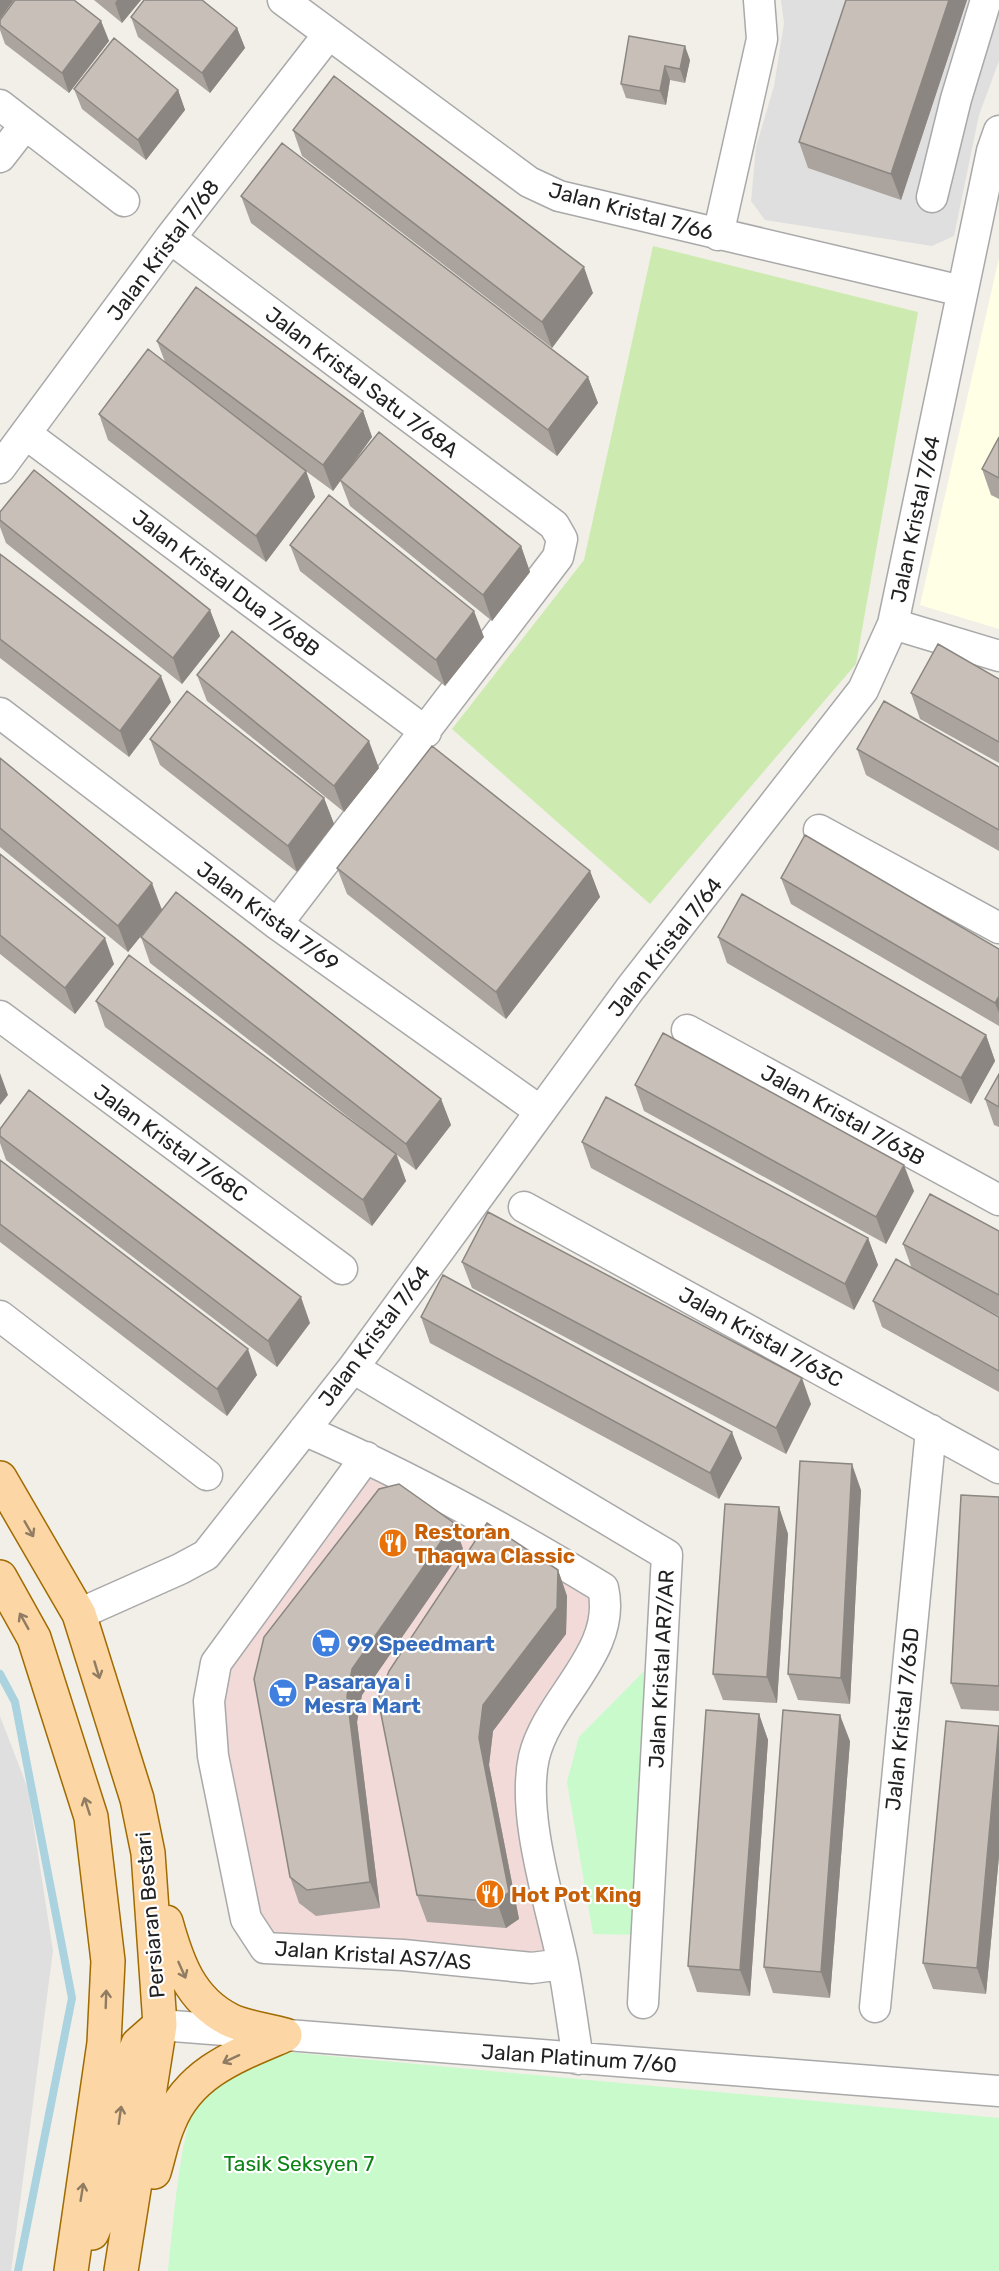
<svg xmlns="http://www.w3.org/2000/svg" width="999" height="2271" font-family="Rubik,sans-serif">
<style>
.residential{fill:#e0dfdf}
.commercial{fill:#f2dad9}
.education{fill:#ffffe5}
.grass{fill:#cdebb0}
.park{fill:#c8facc}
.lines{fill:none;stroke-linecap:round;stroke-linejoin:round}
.stream{stroke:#aad3df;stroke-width:8}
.minor-casing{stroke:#a9a9a9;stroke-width:33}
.major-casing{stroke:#a06b00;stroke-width:36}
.minor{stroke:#fff;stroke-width:30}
.major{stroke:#fcd6a4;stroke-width:33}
.wall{fill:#aba49e}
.shaded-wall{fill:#8b8681}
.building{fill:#c7bfb8;stroke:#8b8681;stroke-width:1.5}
.oneway{stroke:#8f7c63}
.labels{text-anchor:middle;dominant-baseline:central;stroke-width:4.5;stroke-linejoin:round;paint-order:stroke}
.street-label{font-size:21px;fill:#222;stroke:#fff}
.food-label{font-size:21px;font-weight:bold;fill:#c56008;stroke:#fff;text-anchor:start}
.shop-label{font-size:21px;font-weight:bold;fill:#366cbe;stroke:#fff;text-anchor:start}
.park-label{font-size:21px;fill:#0c8416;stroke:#fff}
</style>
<rect width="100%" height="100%" fill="#f2efe9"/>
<path class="residential" d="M781,0H999V61L979,115L954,236L932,246L765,220L751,201L756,147L774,86L784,23Z
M0,1716L28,1789L53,1951L11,2271H0Z"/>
<path class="commercial" d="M371,1468L593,1593L594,1624L525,1752L551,1955L271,1940L255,1917L223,1759L224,1668Z"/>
<path class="education" d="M999,258V629L920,605Z"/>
<path class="grass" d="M653,246L918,312L856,664L650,904L452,729L584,560Z"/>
<path class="park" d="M649,1666L639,1935L593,1934L567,1782L579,1737Z
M287,2052L999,2118V2271H168C173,2233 180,2110 206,2087C218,2076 270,2056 287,2052Z"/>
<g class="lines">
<path class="stream" d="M0,1674L15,1702L72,1998L18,2271"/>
<g class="minor-casing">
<path id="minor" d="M283,0L529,182L559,196L962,291
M0,105L124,201
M0,157L25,125
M932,197L956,99L986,0
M718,235L762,39L759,0
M170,238L554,525L562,539L558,557L277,924
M26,434L426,732
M0,468L170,238L328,35
M893,624L999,656
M0,713L277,924L540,1111
M819,830L999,928
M0,1016L342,1269
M687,1030L999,1200
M524,1207L999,1468
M0,1316L207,1475
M353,1368L667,1555L643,2003
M304,1430C408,1475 506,1529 603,1588C618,1652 548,1698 534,1757C521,1816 551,1905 563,1964C569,1996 573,2028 578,2059
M366,1457L216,1663L209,1701L213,1756L246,1919L265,1948L403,1955L532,1968L563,1964
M79,1614L180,1569L206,1555L353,1368L630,989L863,690L893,624L992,151L999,131
M875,2007L931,1430
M160,2025L999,2091"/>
</g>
<g class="major-casing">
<path id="major" d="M0,1478L79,1614L137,1799L148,1853L160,2025L121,2271
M0,1577L34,1638L91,1817L108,1961L104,2043L71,2271
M166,1922C177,1962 190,2000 230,2020C246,2028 268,2030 285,2035
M154,2172C159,2156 162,2138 169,2123C189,2072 238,2055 285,2035
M92,2233L101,2212L115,2155L125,2078L138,2044L155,2029"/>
</g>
<use href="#minor" class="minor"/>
<use href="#major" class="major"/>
</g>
<path class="wall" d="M94,0H141L122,23Z
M846,0H967L901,200L808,168L799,142Z
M131,17L237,28L245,48L210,93L138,37Z
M0,20L101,21L109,41L69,93L5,44L0,30Z
M629,36L690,60L685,83L670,80L666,105L626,98L621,84Z
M74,89L178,90L185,110L146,160L82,109Z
M293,130L593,293L552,348L302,156Z
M241,196L588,377L598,403L557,456L251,223Z
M157,341L363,411L372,437L333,491L303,469L306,471L315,497L266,562L108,440L99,414L165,362Z
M999,437V499L991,495L982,469Z
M340,480L521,546L530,572L492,621L350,506Z
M0,512L210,610L220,636L182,684L6,543L0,527Z
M290,545L484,637L445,686L300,571Z
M0,554L171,702L129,757L0,658Z
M197,675L379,768L344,812L207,701Z
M999,679V763L920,719L911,693Z
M150,739L324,798L334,824L297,872L160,765Z
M857,749L999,767V851L866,775Z
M0,758L162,909L441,1099L451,1125L416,1170L397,1155L406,1181L372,1226L105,1027L96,1001L379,1141L150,963L141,937L159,913L128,952L0,847Z
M0,854L114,964L75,1014L0,954Z
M337,868L590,871L600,897L506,1019L347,894Z
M781,878L999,949V1026L791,904Z
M718,937L986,1035L995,1061L971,1104L727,963Z
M999,1074V1127L994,1125L985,1099Z
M635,1085L914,1191L886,1244L644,1111Z
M0,1129L310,1323L277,1367L6,1160L0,1143Z
M582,1142L868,1238L878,1265L854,1310L591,1168Z
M0,1160L257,1375L227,1416L0,1242Z
M999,1231V1316L961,1296L999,1317V1392L882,1327L873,1301L912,1269L903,1244Z
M462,1262L811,1404L786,1454L472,1288Z
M421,1317L742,1458L719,1499L430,1343Z
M861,1490L850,1704L798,1700L788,1674Z
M999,1497V1711L961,1709L951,1683Z
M779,1507L788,1534L777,1703L723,1700L713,1674Z
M454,1523L463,1549L362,1695L357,1722L380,1908L316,1916L299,1903L290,1877L254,1679Z
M558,1570L567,1596L566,1634L493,1731L489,1765L519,1919L506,1928L427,1922L417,1895Z
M759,1714L768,1740L750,1996L697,1992L688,1966Z
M999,1726V1856L986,1994L933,1989L923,1963Z
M850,1741L830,1998L773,1993L764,1967Z"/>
<path class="shaded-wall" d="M0,0H14L0,19Z
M117,0H141L122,23L115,3Z
M949,0H967L901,200L891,174Z
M101,21L109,41L69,93L62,73Z
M237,28L245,48L210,93L202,73Z
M685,46L690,60L685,83L680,69Z
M665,66L670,80L666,105L660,91Z
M178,90L185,110L146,160L138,140Z
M584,267L593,293L552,348L542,322Z
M588,377L598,403L557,456L548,430Z
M363,411L372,437L333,491L323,465Z
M306,471L315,497L266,562L256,536Z
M521,546L530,572L492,621L483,595Z
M210,610L220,636L182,684L173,658Z
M474,611L484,637L445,686L436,660Z
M161,676L171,702L129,757L120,731Z
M369,741L379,768L344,812L334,786Z
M324,798L334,824L297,872L288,846Z
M590,871L600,897L506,1019L496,992Z
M152,883L162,910L128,952L118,926Z
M105,938L114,964L75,1014L65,988Z
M999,996V1013L995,1003Z
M986,1035L995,1061L971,1104L961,1078Z
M0,1073L8,1095L0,1105Z
M441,1099L451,1125L416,1170L406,1144Z
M396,1154L406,1181L372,1226L363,1200Z
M904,1165L914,1191L886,1244L876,1217Z
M868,1238L878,1265L854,1310L845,1284Z
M301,1297L310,1323L277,1367L268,1341Z
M248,1349L257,1375L227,1416L217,1389Z
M802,1378L811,1404L786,1454L776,1428Z
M732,1432L742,1458L719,1499L710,1473Z
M852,1464L861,1490L850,1704L841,1678Z
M779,1507L788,1534L777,1703L767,1677Z
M454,1523L463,1549L362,1695L357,1722L380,1908L370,1882L347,1696L352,1669Z
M558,1570L567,1596L566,1634L493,1731L489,1765L519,1919L506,1928L497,1902L479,1738L483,1705Z
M759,1714L768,1740L750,1996L740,1970Z
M840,1715L850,1741L830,1998L821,1972Z
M999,1727V1856L986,1994L977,1968Z"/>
<path class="building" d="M15,0H74L101,21L62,73L0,25V20Z
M144,0H202L237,28L202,73L131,17Z
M846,0H949L891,174L799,142Z
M629,36L685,46L680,69L665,66L660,91L621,84Z
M114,38L178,90L138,140L74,89Z
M334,76L584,267L542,322L293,130Z
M282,143L588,377L548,430L241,196Z
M196,287L363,411L323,465L157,341Z
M148,349L306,471L256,536L99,414Z
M379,432L521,546L483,595L340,480Z
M999,437V478L982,469Z
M34,470L210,610L173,658L0,520V512Z
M329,495L474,611L436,660L290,545Z
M0,554L161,676L120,731L0,639Z
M232,631L369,741L334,786L197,675Z
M938,644L999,679V742L911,693Z
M187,691L324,798L288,846L150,739Z
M884,701L999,767V830L857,749Z
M432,746L590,871L496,992L337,868Z
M0,758L152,883L118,926L0,828Z
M805,835L999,949V996L995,1003L781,878Z
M0,854L105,938L65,988L0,935Z
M176,892L441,1099L406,1144L141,937Z
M742,894L986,1035L961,1078L718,937Z
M129,955L396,1154L363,1200L96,1001Z
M663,1033L904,1165L876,1217L635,1085Z
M999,1074V1107L985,1099Z
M29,1090L301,1297L268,1341L0,1136V1129Z
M606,1097L868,1238L845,1284L582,1142Z
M0,1160L248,1349L217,1389L0,1224Z
M930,1194L999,1231V1295L903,1244Z
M488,1212L802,1378L776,1428L462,1262Z
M896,1259L999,1317V1371L873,1301Z
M443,1275L732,1432L710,1473L421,1317Z
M800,1461L852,1464L841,1678L788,1674Z
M399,1484L454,1523L352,1669L347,1696L370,1882L307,1890L290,1877L254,1679L264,1637L379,1489Z
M961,1495L999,1497V1686L951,1683Z
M725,1504L779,1507L767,1677L713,1674Z
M487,1523L558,1570L557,1608L483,1705L479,1738L509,1892L497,1902L417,1895L378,1699L389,1671Z
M706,1710L759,1714L740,1970L688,1966Z
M783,1710L840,1715L821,1972L764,1967Z
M946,1721L999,1726L977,1968L923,1963Z"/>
<defs><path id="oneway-shaft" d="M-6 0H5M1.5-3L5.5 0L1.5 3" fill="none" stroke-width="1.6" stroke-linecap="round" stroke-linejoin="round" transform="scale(1.5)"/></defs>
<g class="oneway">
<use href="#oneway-shaft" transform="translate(29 1529) rotate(60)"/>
<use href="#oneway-shaft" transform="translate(24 1621) rotate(-119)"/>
<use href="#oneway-shaft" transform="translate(97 1670) rotate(73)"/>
<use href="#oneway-shaft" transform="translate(87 1806) rotate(-108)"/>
<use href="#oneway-shaft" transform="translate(182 1970) rotate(66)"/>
<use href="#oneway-shaft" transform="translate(106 1999) rotate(-88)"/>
<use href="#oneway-shaft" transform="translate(231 2059) rotate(155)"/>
<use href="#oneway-shaft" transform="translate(120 2115) rotate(-82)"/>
<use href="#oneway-shaft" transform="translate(82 2192) rotate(-81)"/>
</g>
<defs>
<g id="restaurant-disc" transform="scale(1.5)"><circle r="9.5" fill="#e8710a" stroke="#fff"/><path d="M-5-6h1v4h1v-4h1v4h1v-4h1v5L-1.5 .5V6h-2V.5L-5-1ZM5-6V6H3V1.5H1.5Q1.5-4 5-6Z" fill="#fff"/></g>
<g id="supermarket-disc" transform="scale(1.5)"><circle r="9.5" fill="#3f7fe0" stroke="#fff"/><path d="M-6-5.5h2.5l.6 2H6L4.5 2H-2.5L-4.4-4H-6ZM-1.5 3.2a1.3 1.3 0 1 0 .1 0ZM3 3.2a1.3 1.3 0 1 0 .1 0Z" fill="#fff"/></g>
</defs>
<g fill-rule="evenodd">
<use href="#restaurant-disc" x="393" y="1543"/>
<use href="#supermarket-disc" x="326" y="1643"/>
<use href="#supermarket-disc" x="283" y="1693"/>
<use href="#restaurant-disc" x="490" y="1894"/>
</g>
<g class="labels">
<g class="street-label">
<text transform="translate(631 211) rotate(15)">Jalan Kristal 7/66</text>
<text transform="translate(163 250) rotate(-53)">Jalan Kristal 7/68</text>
<text transform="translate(362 382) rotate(37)">Jalan Kristal Satu 7/68A</text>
<text transform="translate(915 519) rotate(-78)">Jalan Kristal 7/64</text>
<text transform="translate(226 583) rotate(37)">Jalan Kristal Dua 7/68B</text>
<text transform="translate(268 916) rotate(36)">Jalan Kristal 7/69</text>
<text transform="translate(665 947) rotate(-52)">Jalan Kristal 7/64</text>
<text transform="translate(843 1115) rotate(29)">Jalan Kristal 7/63B</text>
<text transform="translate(171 1143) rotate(36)">Jalan Kristal 7/68C</text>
<text transform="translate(374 1336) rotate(-53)">Jalan Kristal 7/64</text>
<text transform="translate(761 1337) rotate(29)">Jalan Kristal 7/63C</text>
<text transform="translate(661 1669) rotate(-87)">Jalan Kristal AR7/AR</text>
<text transform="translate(902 1719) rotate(-84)">Jalan Kristal 7/63D</text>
<text transform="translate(150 1915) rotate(-95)">Persiaran Bestari</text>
<text transform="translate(373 1955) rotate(4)">Jalan Kristal AS7/AS</text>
<text transform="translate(579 2058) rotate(4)">Jalan Platinum 7/60</text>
</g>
<g class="food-label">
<text x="414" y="1531">Restoran<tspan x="414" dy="24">Thaqwa Classic</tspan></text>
<text x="511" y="1894">Hot Pot King</text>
</g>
<g class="shop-label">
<text x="347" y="1643">99 Speedmart</text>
<text x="304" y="1681">Pasaraya i<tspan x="304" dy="24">Mesra Mart</tspan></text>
</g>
<g class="park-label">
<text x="299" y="2163">Tasik Seksyen 7</text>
</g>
</g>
</svg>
